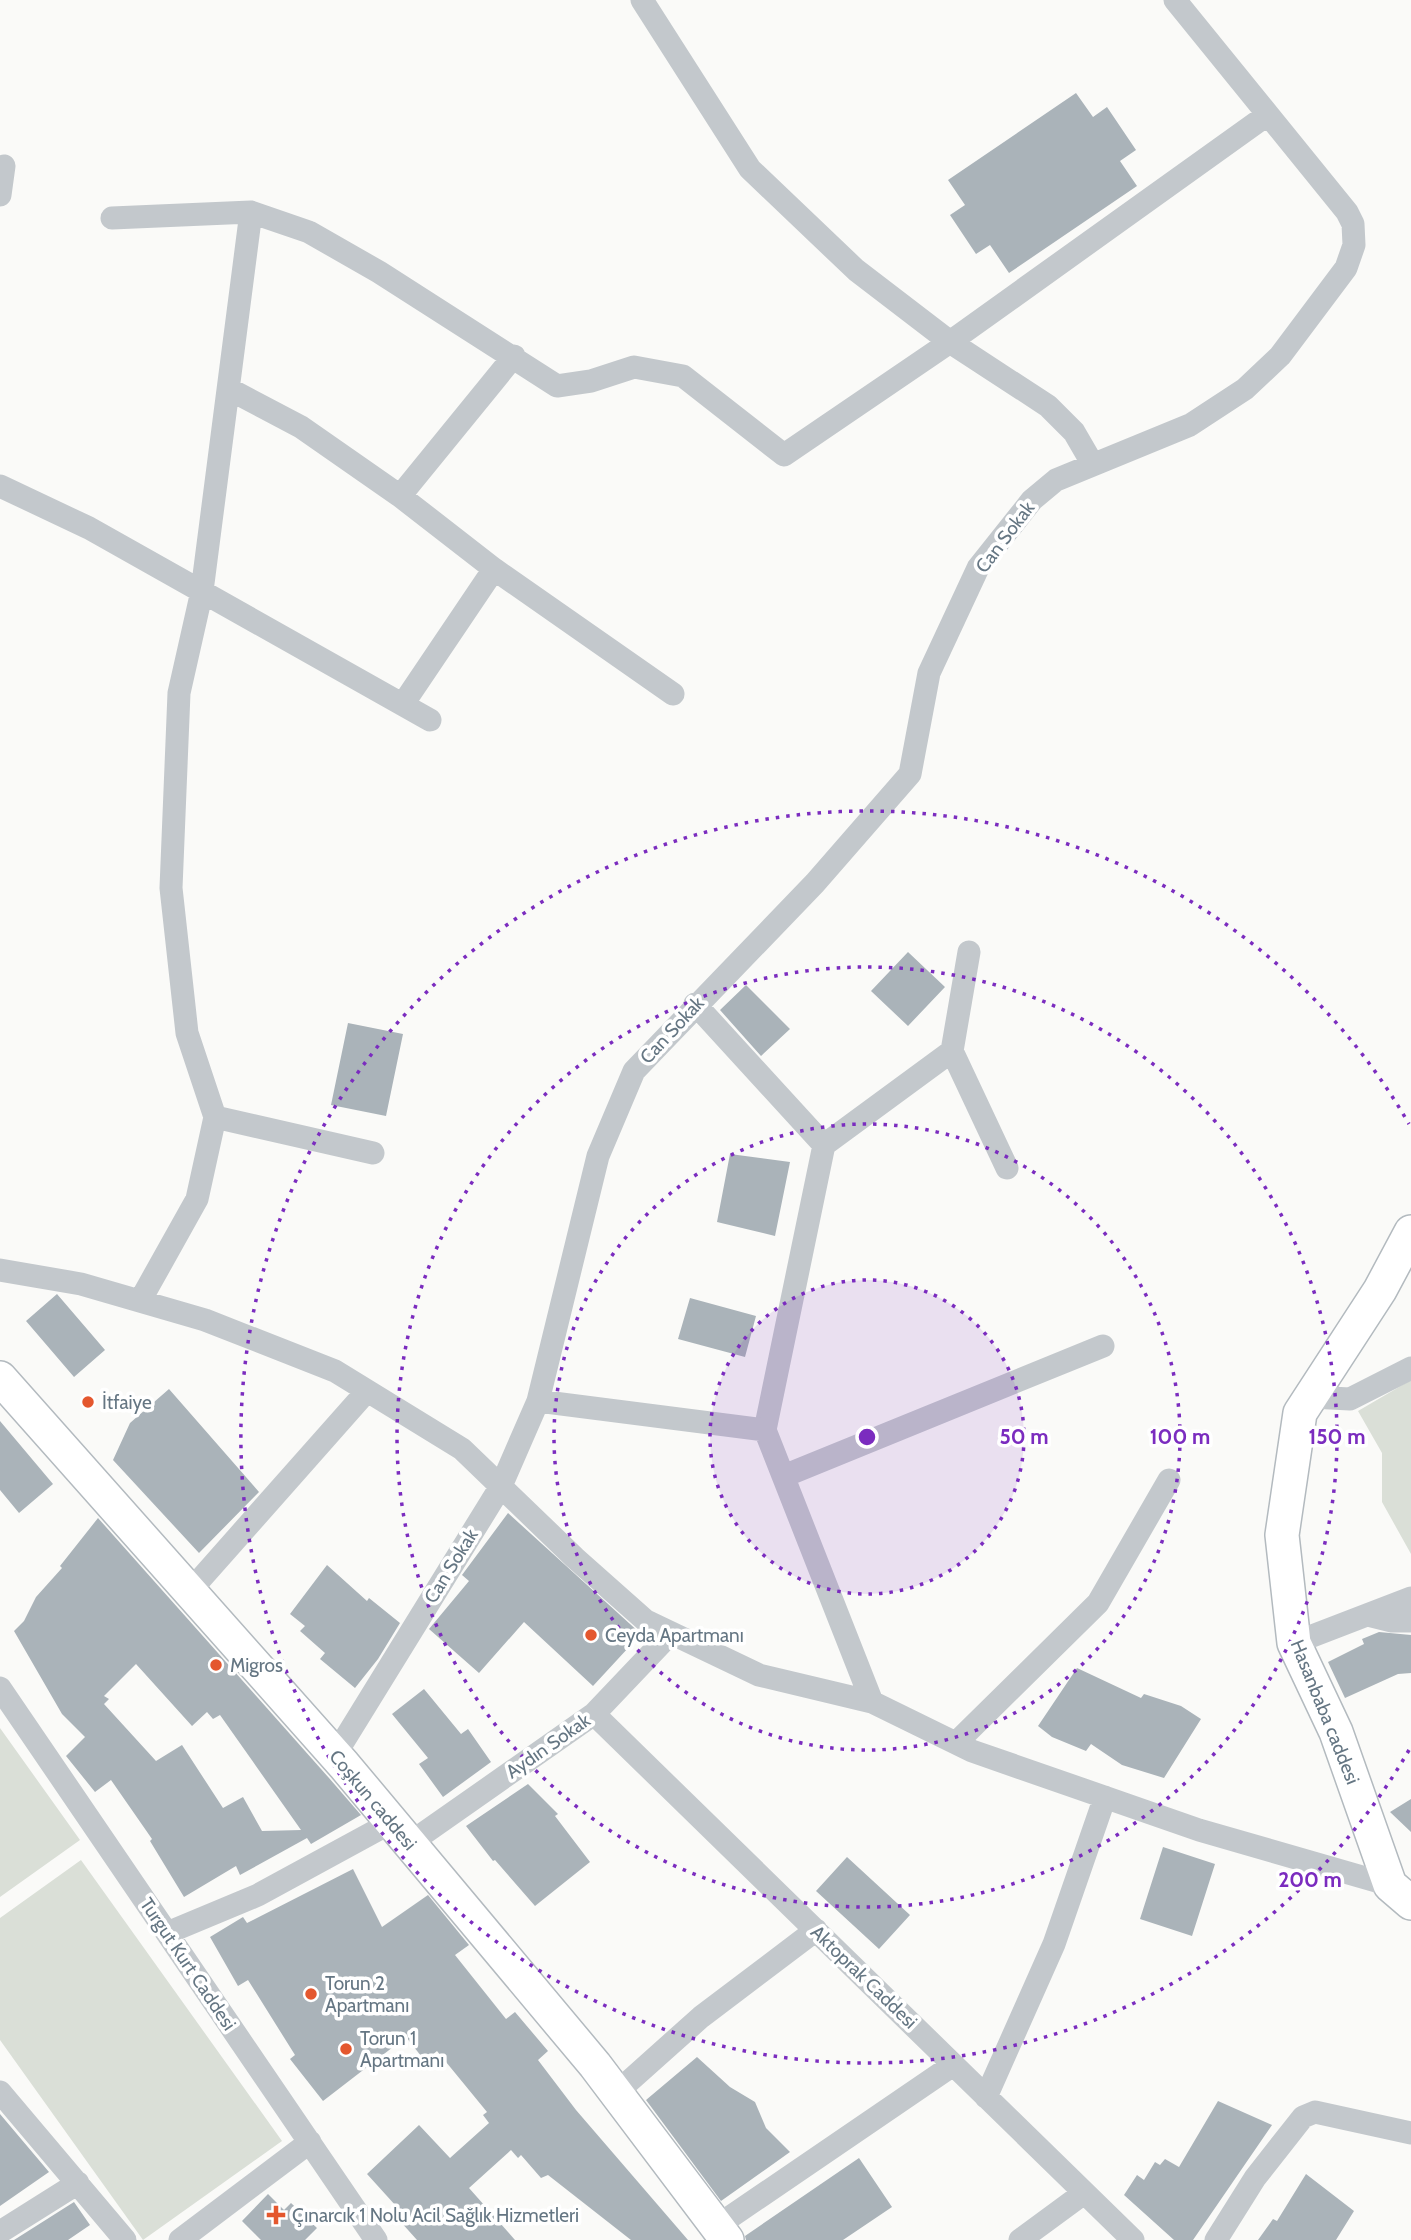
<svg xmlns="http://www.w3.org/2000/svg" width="1411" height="2240" font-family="Cabin,sans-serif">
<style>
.green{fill:#dadfd7}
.building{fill:#aab3b9;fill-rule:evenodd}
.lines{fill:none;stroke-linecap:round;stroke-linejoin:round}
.secondary-casing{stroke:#b3babf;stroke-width:36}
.street{stroke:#c3c8cc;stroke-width:23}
.secondary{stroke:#fff;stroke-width:33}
.ring{fill:none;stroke:#7b2cbf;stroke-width:3.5;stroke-dasharray:3.5 7}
.poi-dot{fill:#e4572e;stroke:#fff;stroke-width:2.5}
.labels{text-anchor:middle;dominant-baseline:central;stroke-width:7;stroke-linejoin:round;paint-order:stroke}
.street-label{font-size:19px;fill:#657683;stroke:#fff}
.poi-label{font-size:19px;fill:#657683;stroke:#fff;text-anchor:start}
.centre{fill:#7b2cbf;stroke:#fff;stroke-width:3.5}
.ring-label{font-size:21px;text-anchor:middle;font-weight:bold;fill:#7b2cbf;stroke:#fff;stroke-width:7;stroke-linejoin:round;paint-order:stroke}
</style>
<rect width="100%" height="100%" fill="#fafaf8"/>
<path class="green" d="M1411,1380V1554L1382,1502V1453L1358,1411Z
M0,1728L80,1840L0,1897Z
M81,1860L282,2141L143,2240L0,2040V1918Z"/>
<path class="building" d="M1076,93L1093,117L1107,107L1136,150L1120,161L1137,186L1009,273L990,245L976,254L950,215L965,205L948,180Z
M908,952L945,987L908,1026L871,991Z
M746,985L790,1029L761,1056L720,1010Z
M348,1023L403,1034L386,1116L331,1105Z
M730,1154L790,1162L775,1236L717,1222Z
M57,1294L105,1350L74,1377L26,1321Z
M690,1298L756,1316L745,1357L678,1339Z
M169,1389L259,1492L199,1553L113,1460L130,1423Z
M0,1421L53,1484L19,1513L0,1490Z
M508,1513L641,1634L593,1686L524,1622L479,1673L429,1629L469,1581L462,1575Z
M98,1518L329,1778L361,1815L311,1844L307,1838L240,1875L236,1866L184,1897L150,1841L152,1839L111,1780L95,1792L66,1756L85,1737L62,1714L14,1631L24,1621L36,1597L62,1568L60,1566ZM136,1664L192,1726L207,1712L213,1719L220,1715L301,1830L262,1831L243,1797L223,1808L182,1745L156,1761L104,1704L109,1699L104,1696Z
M327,1565L367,1601L369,1598L400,1623L378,1659L355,1688L320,1659L325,1653L300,1631L305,1626L290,1614Z
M1379,1632L1411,1635V1673L1398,1674L1345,1698L1328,1662L1364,1644L1362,1639Z
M1077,1668L1141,1698L1144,1694L1181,1706L1201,1719L1164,1778L1122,1765L1091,1744L1086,1751L1052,1737L1038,1726Z
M424,1689L461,1734L468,1729L491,1762L443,1797L419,1764L428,1758L392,1714Z
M528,1784L558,1814L555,1816L590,1862L535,1906L495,1860L493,1861L466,1826Z
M1411,1799V1832L1390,1812Z
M1163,1847L1215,1864L1192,1936L1140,1919Z
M847,1857L910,1915L879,1949L816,1891Z
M353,1869L382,1927L428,1895L469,1945L455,1955L506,2019L515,2012L548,2051L538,2060L576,2110L688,2240H631L548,2175L541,2178L521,2155L518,2158L511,2150L469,2188L515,2240H417L391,2211L396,2206L367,2174L419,2125L450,2158L489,2123L483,2115L487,2112L437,2051L425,2061L406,2037L323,2101L290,2059L295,2055L248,1980L238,1986L210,1937L243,1917L247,1923Z
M697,2057L730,2087L755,2102L766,2128L790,2152L721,2201L646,2100Z
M1218,2101L1272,2125L1193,2240H1174L1124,2195L1137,2175L1144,2180L1155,2162L1160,2165L1165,2159L1179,2167Z
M0,2114L49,2172L0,2206Z
M859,2158L892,2207L843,2240H746L745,2236Z
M1306,2174L1354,2211L1336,2240H1258L1273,2219L1277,2221Z
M268,2194L284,2210L291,2203L317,2228L305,2240H261L242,2221Z
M74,2202L90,2225L68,2240H14Z"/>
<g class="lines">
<g class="secondary-casing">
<path id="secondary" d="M1411,1232L1380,1290L1300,1413L1282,1535L1294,1643L1336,1732L1390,1885L1411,1903
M0,1378L344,1765L595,2065L727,2240"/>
</g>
<path class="street" d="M642,0L750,169L856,270L950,342L1048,406L1074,432L1092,463
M0,195L4,166
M112,218L251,212L309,232L379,272L557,386L591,381L634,367L683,376L784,455L950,342L1267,115
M229,389L301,427L400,496L494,569L673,694
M0,486L89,528L430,720
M400,496L514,356
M403,704L494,569
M969,952L952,1051L1007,1168
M695,1004L824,1145
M215,1117L373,1153
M0,1270L81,1284L205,1320L335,1371L462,1449L575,1558L646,1621L759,1675L872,1702L972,1751L1199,1830L1390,1885
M140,1301L197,1199L215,1117L187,1033L171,888L179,693L202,591L251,212
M1311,1397L1350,1399L1411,1368
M538,1401L765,1430
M784,1476L1103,1346
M190,1591L367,1391
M1368,1615L1392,1621H1411
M1294,1643L1411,1598
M0,1688L376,2240
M872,1702L765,1430L824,1145L952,1051
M594,1714L1133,2240
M956,1743L1098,1603L1169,1480
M335,1755L501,1486L538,1401L598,1156L634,1071L815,883L910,774L929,673L978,568L1032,500L1056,480L1190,425L1245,389L1280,356L1346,268L1354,245L1353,224L1347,212L1175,0
M410,1843L594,1714L671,1633
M167,1933L258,1895L392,1822
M0,2092L125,2240
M616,2093L701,2017L816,1930
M986,2097L1054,1944L1105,1797
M717,2226L953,2065
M0,2232L78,2183
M180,2240L310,2142
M1020,2240L1084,2193
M1216,2240L1255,2178L1303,2117L1315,2112L1411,2133"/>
<use href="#secondary" class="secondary"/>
</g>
<circle cx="867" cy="1437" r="157" fill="#7b2cbf" fill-opacity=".12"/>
<g class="ring">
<circle cx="867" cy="1437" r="157"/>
<circle cx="867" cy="1437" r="313"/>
<circle cx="867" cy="1437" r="470"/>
<path d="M1409 1750A626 626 0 1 1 1409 1124"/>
</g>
<g class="poi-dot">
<circle cx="88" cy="1402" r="7"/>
<circle cx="591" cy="1635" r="7"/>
<circle cx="216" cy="1665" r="7"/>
<circle cx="311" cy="1994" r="7"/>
<circle cx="346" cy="2049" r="7"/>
<path d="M272.5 2204.5h7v7h7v7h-7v7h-7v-7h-7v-7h7z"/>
</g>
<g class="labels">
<g class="street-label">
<text transform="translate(1005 537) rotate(-53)">Can Sokak</text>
<text transform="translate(672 1030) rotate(-47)">Can Sokak</text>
<text transform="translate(451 1566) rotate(-58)">Can Sokak</text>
<text transform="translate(1325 1712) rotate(68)">Hasanbaba caddesi</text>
<text transform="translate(548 1746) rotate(-35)">Aydın Sokak</text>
<text transform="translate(373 1800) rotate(50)">Coşkun caddesi</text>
<text transform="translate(188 1964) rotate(56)">Turgut Kurt Caddesi</text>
<text transform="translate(864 1977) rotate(44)">Aktoprak Caddesi</text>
</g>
<g class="poi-label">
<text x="102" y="1402">İtfaiye</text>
<text x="605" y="1635">Ceyda Apartmanı</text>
<text x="230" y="1665">Migros</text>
<text x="325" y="1983">Torun 2<tspan x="325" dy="22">Apartmanı</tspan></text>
<text x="360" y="2038">Torun 1<tspan x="360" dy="22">Apartmanı</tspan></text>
<text x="292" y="2215">Çınarcık 1 Nolu Acil Sağlık Hizmetleri</text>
</g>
</g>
<circle cx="867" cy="1437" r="10" class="centre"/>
<g class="ring-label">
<text x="1024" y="1444">50 m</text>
<text x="1180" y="1444">100 m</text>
<text x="1337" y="1444">150 m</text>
<text x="1310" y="1887">200 m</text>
</g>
</svg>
